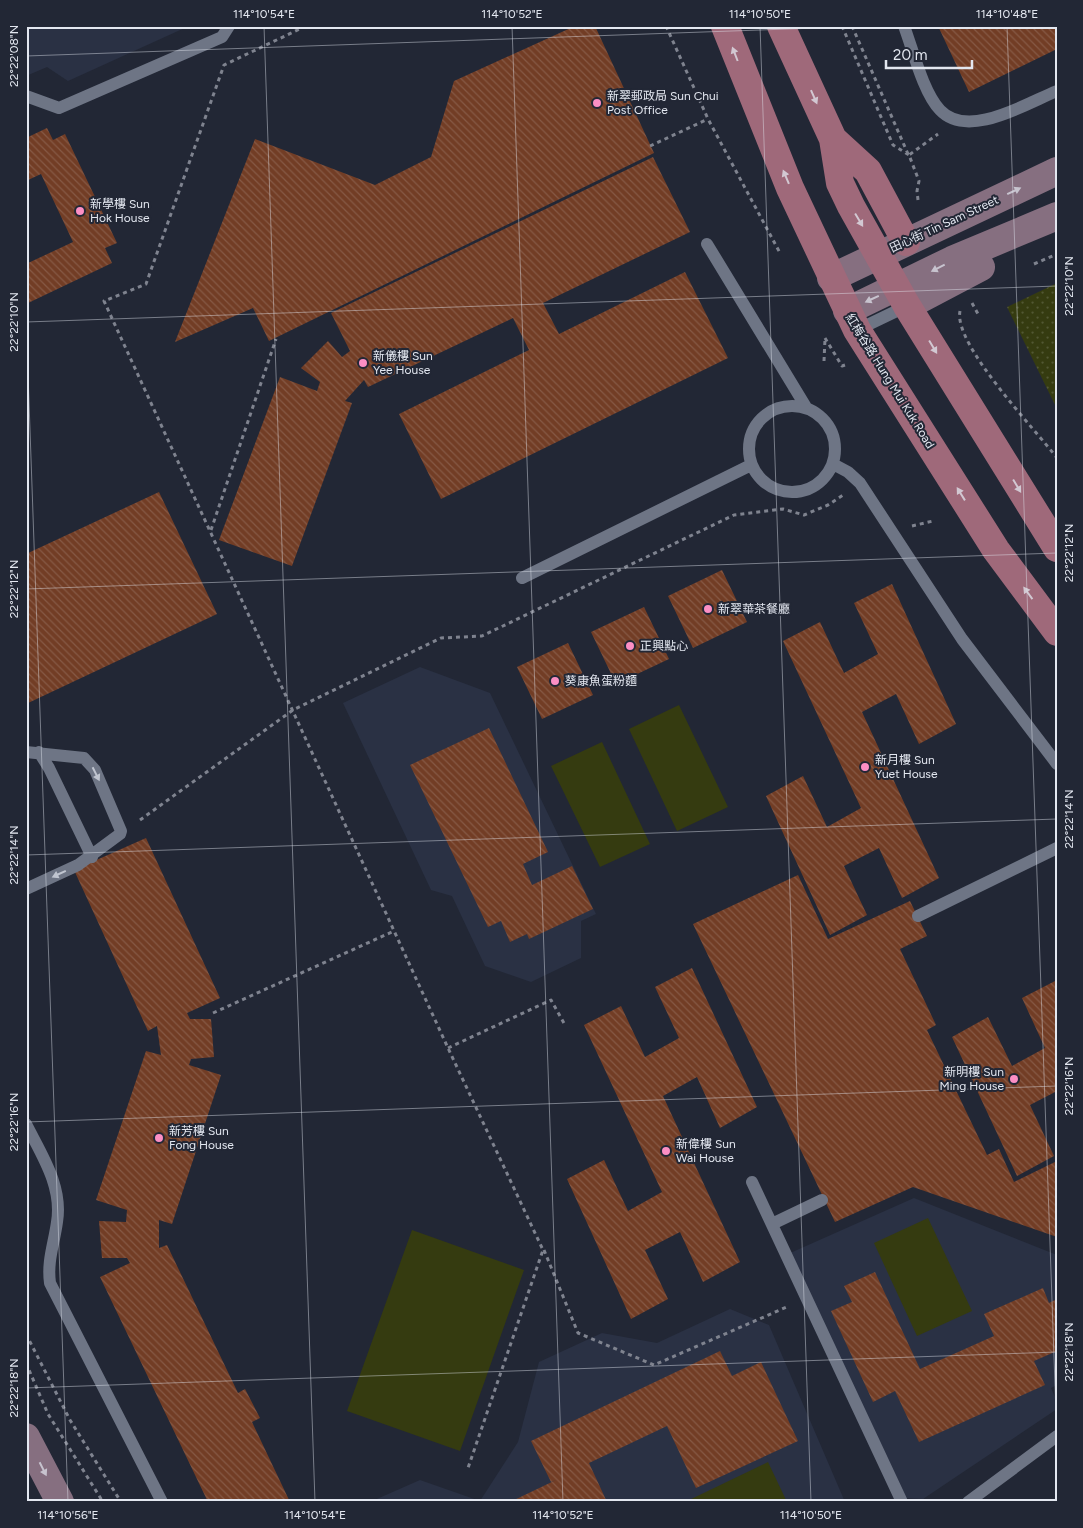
<svg xmlns="http://www.w3.org/2000/svg" width="1083" height="1528" font-family="Figtree,'Noto Sans TC',sans-serif">
<style>
.built{fill:#2a3144}
.park{fill:url(#park-dots)}
.pitch{fill:#353b10}
.building{fill:url(#building-back-hatch)}
.lines{fill:none;stroke-linecap:round;stroke-linejoin:round}
.path{stroke:#7f838f;stroke-width:3;stroke-dasharray:4 4;stroke-linecap:butt}
.lane{stroke:#6e7585;stroke-width:12}
.secondary{stroke:#866f80;stroke-width:28}
.primary{stroke:#9f697a;stroke-width:28}
.oneway{fill:#d2c8d2}
.oneway2{fill:#c7c3ce}
.oneway3{fill:#c0c5d0}
.ticks{fill:none;stroke:#e3e7f0;stroke-width:1;stroke-opacity:0.45}
.poi-dot{fill:#fb8fc4;stroke:#222735;stroke-width:2}
.labels{text-anchor:middle;dominant-baseline:central;stroke-width:4;stroke-linejoin:round;paint-order:stroke}
.poi-label{font-size:12px;fill:#e3e7f0;stroke:#222735;text-anchor:start}
.street-label{font-size:12px;fill:#e3e7f0;stroke:#222735}
.neatline{fill:none;stroke:#e3e7f0;stroke-width:2}
.ticks-label{font-size:12px;text-anchor:middle;fill:#e3e7f0}
</style>
<defs>
<pattern id="park-dots" width="8" height="8" patternUnits="userSpaceOnUse" patternTransform="scale(1.25)"><rect width="8" height="8" fill="#353b10"/><path d="M2 2h.1M6 6h.1" fill="none" stroke="#525733" stroke-width="1.8" stroke-linecap="round"/></pattern>
<pattern id="building-back-hatch" width="6" height="6" patternUnits="userSpaceOnUse" patternTransform="scale(1.25)"><rect width="6" height="6" fill="#723d25"/><path d="M-1 5l2 2M0 0l6 6M5-1l2 2" fill="none" stroke="#865945"/></pattern>
</defs>
<rect width="100%" height="100%" fill="#222735"/>
<path class="built" d="M26,26H189L68,81L47,67L26,76Z
M420,667L490,693L596,914L581,921V958L531,982L485,966L452,896L431,890L343,703Z
M914,1198L1057,1255V1385L1051,1388L1057,1402V1409L923,1499L899,1498L788,1254Z
M730,1309L769,1325L845,1502H370L420,1480L480,1501L518,1442L539,1362L602,1333L657,1343Z"/>
<path class="park" d="M1057,283V409L1007,307Z"/>
<path class="pitch" d="M679,705L728,807L677,831L629,729Z
M602,742L650,844L600,867L551,766Z
M928,1218L972,1311L917,1336L874,1243Z
M412,1230L524,1270L460,1451L347,1411Z
M768,1462L787,1502H685Z"/>
<path class="building" d="M575,26H595L654,153L269,341L253,308L175,342L255,139L375,185L431,157L454,81Z
M938,26H1057V49L969,92Z
M47,128L53,140L65,134L117,243L105,248L112,263L26,304V264L73,242L41,174L26,181V138Z
M653,157L690,232L543,303L559,334L685,272L728,358L441,499L399,414L529,350L513,318L368,387L364,380L345,401L352,403L292,566L219,540L280,377L317,391L320,382L301,368L328,341L342,357L350,351L331,313Z
M159,492L217,614L26,704V554Z
M722,570L747,622L693,648L668,596Z
M892,584L956,724L919,744L896,694L862,712L939,878L902,898L879,848L844,866L867,915L830,935L766,796L803,776L827,827L861,808L783,641L820,622L844,673L878,654L854,603Z
M644,607L669,659L616,684L591,632Z
M568,643L593,695L542,719L517,667Z
M489,728L548,852L523,864L532,885L572,866L593,909L529,939L527,934L510,942L501,921L488,927L410,765Z
M146,838L220,998L187,1013L190,1019H211L214,1057L191,1059L189,1065L221,1075L172,1224L159,1220V1248L167,1245L238,1393L245,1389L260,1418L252,1422L290,1502H208L100,1277L130,1263L127,1258H102L99,1221L126,1222L127,1210L96,1200L146,1051L161,1055L157,1026L148,1031L74,870Z
M798,875L828,939L910,901L927,936L900,949L936,1025L927,1030L987,1155L999,1149L1014,1182L1057,1161V1237L913,1187L835,1222L693,924Z
M692,968L757,1107L720,1128L697,1077L663,1096L740,1262L703,1282L680,1232L645,1250L668,1299L631,1319L567,1179L604,1160L628,1211L662,1192L584,1025L621,1006L645,1057L679,1038L655,987Z
M1057,980V1091L1030,1105L1054,1156L1017,1176L952,1037L988,1017L1012,1066L1045,1048L1022,998Z
M875,1272L920,1369L994,1336L984,1314L1043,1288L1049,1303L1057,1299V1351L1034,1361L1045,1385L919,1442L895,1391L873,1402L831,1311L852,1302L844,1286Z
M720,1351L732,1376L761,1362L798,1441L696,1488L667,1426L589,1463L607,1502H510L556,1480L551,1482L531,1441Z"/>
<g class="lines">
<path class="path" d="M306,26L224,65L146,284L104,301L448,1048L543,1250L468,1468
M666,26L708,119L780,253
M842,26L893,145L909,155
M852,26L908,154
M650,146L708,119
M918,200L917,191L919,181L909,155L938,134
M1034,264L1057,254
M972,303L978,314
M960,311C953,344 1035,429 1057,458
M825,338L842,366L845,365
M824,361L825,339
M912,526L933,521
M211,530L276,339
M140,820L293,710L441,638L482,636L734,515L783,509L804,515L828,505L843,495
M213,1013L394,931
M448,1048L551,1000L565,1025
M544,1250L578,1333L654,1365L789,1306
M26,1334L70,1420L121,1502
M26,1363L48,1414L103,1502"/>
<path class="lane" d="M904,26C913,50 923,92 940,110C968,140 1027,103 1057,91
M26,96L59,108L222,37L229,26
M707,244L806,407
M857,330L907,306
M749 449a43 43 0 1 1 86 0a43 43 0 1 1-86 0Z
M833,464L848,472L860,483L962,639L1057,764
M522,578L751,465
M26,752L84,758L95,770L121,831L120,834L78,865L26,889
M39,752L49,768L92,857
M918,916L1057,848
M26,1124C41,1154 63,1186 57,1222C54,1244 47,1261 50,1283L162,1502
M752,1182L902,1502
M772,1224L822,1200
M968,1502L1057,1436"/>
<path class="secondary" d="M831,278L1057,171
M907,306L981,267
M847,311L952,260L1057,216
M26,1437L60,1502"/>
<path class="primary" d="M725,26L790,188L857,330L996,550L1057,632
M781,26L833,139L840,183L851,206L907,306L1057,548
M833,139L868,171L906,242"/>
</g>
<defs><path id="oneway-solid" d="M-6-.8H1V-3.2L6.5 0L1 3.2V.8H-6Z" transform="scale(1.25)"/></defs>
<g class="oneway">
<use href="#oneway-solid" transform="translate(735 54) rotate(-111)"/>
<use href="#oneway-solid" transform="translate(814 97) rotate(66)"/>
<use href="#oneway-solid" transform="translate(786 177) rotate(-113)"/>
<use href="#oneway-solid" transform="translate(859 220) rotate(59)"/>
<use href="#oneway-solid" transform="translate(933 347) rotate(59)"/>
<use href="#oneway-solid" transform="translate(1017 486) rotate(59)"/>
<use href="#oneway-solid" transform="translate(961 494) rotate(-122)"/>
<use href="#oneway-solid" transform="translate(1028 593) rotate(-126)"/>
</g>
<g class="oneway2">
<use href="#oneway-solid" transform="translate(1014 191) rotate(-25)"/>
<use href="#oneway-solid" transform="translate(938 268) rotate(153)"/>
<use href="#oneway-solid" transform="translate(872 299) rotate(155)"/>
<use href="#oneway-solid" transform="translate(43 1469) rotate(63)"/>
</g>
<g class="oneway3">
<use href="#oneway-solid" transform="translate(96 774) rotate(63)"/>
<use href="#oneway-solid" transform="translate(59 874) rotate(155)"/>
</g>
<path class="ticks" d="M264,26L315,1502M512,26L563,1502M760,26L811,1502M1007,26L1057,1442M26,56L873,26M26,317L68,1502M26,322L1057,286M26,589L1057,553M26,855L1057,819M26,1122L1057,1086M26,1388L1057,1352"/>
<g class="poi-dot">
<circle cx="597" cy="103" r="5"/>
<circle cx="80" cy="211" r="5"/>
<circle cx="363" cy="363" r="5"/>
<circle cx="708" cy="609" r="5"/>
<circle cx="630" cy="646" r="5"/>
<circle cx="555" cy="681" r="5"/>
<circle cx="865" cy="767" r="5"/>
<circle cx="1014" cy="1079" r="5"/>
<circle cx="159" cy="1138" r="5"/>
<circle cx="666" cy="1151" r="5"/>
</g>
<g class="labels">
<g class="poi-label">
<text x="607" y="96">新翠郵政局 Sun Chui<tspan x="607" dy="14">Post Office</tspan></text>
<text x="90" y="204">新學樓 Sun<tspan x="90" dy="14">Hok House</tspan></text>
<text x="373" y="356">新儀樓 Sun<tspan x="373" dy="14">Yee House</tspan></text>
<text x="718" y="609">新翠華茶餐廳</text>
<text x="640" y="646">正興點心</text>
<text x="565" y="681">葵康魚蛋粉麵</text>
<text x="875" y="760">新月樓 Sun<tspan x="875" dy="14">Yuet House</tspan></text>
<text x="1004" y="1072" text-anchor="end">新明樓 Sun<tspan x="1004" dy="14">Ming House</tspan></text>
<text x="169" y="1131">新芳樓 Sun<tspan x="169" dy="14">Fong House</tspan></text>
<text x="676" y="1144">新偉樓 Sun<tspan x="676" dy="14">Wai House</tspan></text>
</g>
<g class="street-label">
<text transform="translate(944 224) rotate(-25)">田心街 Tin Sam Street</text>
<text transform="translate(890 381) rotate(58)">紅梅谷路 Hung Mui Kuk Road</text>
</g>
</g>
<rect width="1083" height="1528" fill="none" stroke="#222735" stroke-width="55"/>
<path d="M886 60v8h86v-8" fill="none" stroke="#e3e7f0" stroke-width="2.5"/>
<text x="893" y="60" font-size="15" fill="#e3e7f0" stroke="#222735" stroke-width="4" paint-order="stroke">20 m</text>
<rect x="28" y="28" width="1028" height="1472" class="neatline"/>
<g class="ticks-label">
<text x="264" y="18">114°10'54"E</text>
<text x="512" y="18">114°10'52"E</text>
<text x="760" y="18">114°10'50"E</text>
<text x="1007" y="18">114°10'48"E</text>
<text transform="translate(14 56) rotate(-90)" y="4">22°22'08"N</text>
<text transform="translate(1069 286) rotate(-90)" y="4">22°22'10"N</text>
<text transform="translate(14 322) rotate(-90)" y="4">22°22'10"N</text>
<text transform="translate(1069 553) rotate(-90)" y="4">22°22'12"N</text>
<text transform="translate(14 589) rotate(-90)" y="4">22°22'12"N</text>
<text transform="translate(1069 819) rotate(-90)" y="4">22°22'14"N</text>
<text transform="translate(14 855) rotate(-90)" y="4">22°22'14"N</text>
<text transform="translate(1069 1086) rotate(-90)" y="4">22°22'16"N</text>
<text transform="translate(14 1122) rotate(-90)" y="4">22°22'16"N</text>
<text transform="translate(1069 1352) rotate(-90)" y="4">22°22'18"N</text>
<text transform="translate(14 1388) rotate(-90)" y="4">22°22'18"N</text>
<text x="68" y="1519">114°10'56"E</text>
<text x="315" y="1519">114°10'54"E</text>
<text x="563" y="1519">114°10'52"E</text>
<text x="811" y="1519">114°10'50"E</text>
</g>
</svg>
